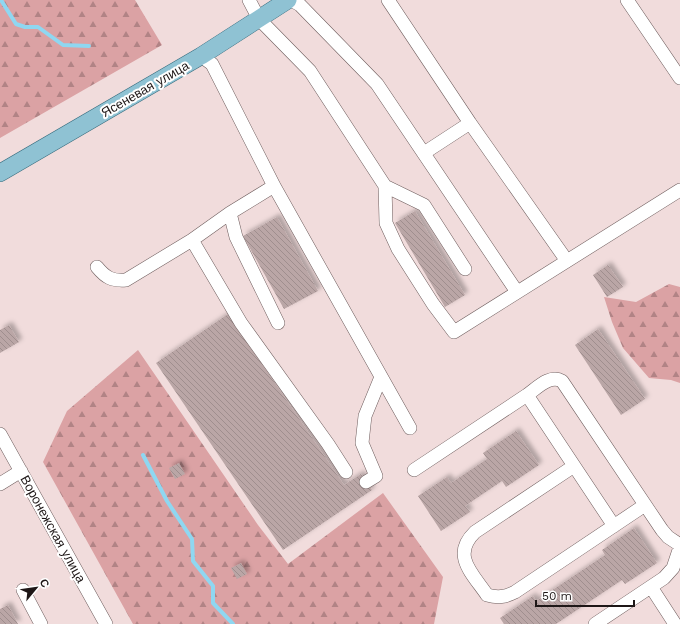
<svg xmlns="http://www.w3.org/2000/svg" width="680" height="624" font-family="'Work Sans',sans-serif">
<style>
.forest{fill:url(#forest-firs)}
.lines{fill:none;stroke-linecap:round;stroke-linejoin:round}
.stream{stroke:#8fd7f1;stroke-width:4}
.building{fill:url(#building-back-hatch);filter:url(#shadow)}
.minor-casing{stroke:#6e5d5d;stroke-width:14}
.major-casing{stroke:#376c7e;stroke-width:18}
.minor{stroke:#fff;stroke-width:13}
.major{stroke:#8fc2d3;stroke-width:17}
.labels{text-anchor:middle;dominant-baseline:central;stroke-width:4;stroke-linejoin:round;paint-order:stroke}
.street-label{font-size:13px;fill:#1e1717;stroke:#fff}
</style>
<defs>
<pattern id="forest-firs" width="22" height="20" patternUnits="userSpaceOnUse"><rect width="22" height="20" fill="#dba2a4"/><path d="M5 1l3.5 6h-7zM16 11l3.5 6h-7z" fill="#b18385"/></pattern>
<pattern id="building-back-hatch" width="6" height="6" patternUnits="userSpaceOnUse"><rect width="6" height="6" fill="#baa6a6"/><path d="M-1 5l2 2M0 0l6 6M5-1l2 2" fill="none" stroke="#9f8e8e"/></pattern>
<filter id="shadow"><feDropShadow dx="3.5" dy="-3.5" stdDeviation="2" flood-color="#0004"/></filter>
</defs>
<rect width="100%" height="100%" fill="#f1dcdc"/>
<path class="forest" d="M0,0H135L162,45L0,138Z
M669,284L680,287V383L671,380L649,378L623,348L612,322L604,297L636,302Z
M138,350L258,525L288,564L383,493L443,577L434,624H133L43,462L67,411Z"/>
<g class="lines">
<path class="stream" d="M1,0L16,24L25,27H38L63,45L89,46
M143,455L167,501L192,539L193,561L213,586V603L233,624"/>
</g>
<path class="building" d="M415,211L465,295L445,307L395,223Z
M277,217L318,291L284,309L243,236Z
M608,265L623,287L607,297L593,275Z
M228,314L344,485L361,474L372,490L283,550L156,363Z
M9,325L19,342L0,353V330Z
M598,329L645,399L621,415L575,345Z
M516,431L539,465L506,487L502,481L465,506L470,512L441,531L418,496L447,477L451,483L487,459L483,453Z
M179,463L185,474L175,479L169,468Z
M634,528L657,563L625,584L622,580L556,624H504L500,618L533,596L536,601L605,555L602,550Z
M241,563L247,574L237,579L231,568Z
M8,605L18,624H0V609Z"/>
<g class="lines">
<g class="minor-casing">
<path id="minor" d="M249,0L259,19L310,71L385,186L424,205L465,269
M291,0L300,5L377,84L517,292
M388,0L470,123L567,261
M627,0L680,78
M201,56L212,64L274,186L410,428
M424,153L470,123
M385,186L386,223L398,249L433,304L454,332L680,190
M230,213L236,237L278,323
M192,240L241,323L328,444L346,472
M97,267C106,278 112,281 126,280L192,240L230,213L274,186
M0,434L106,624
M574,466L475,532C451,555 472,573 487,595C498,598 505,597 515,592L645,505
M414,470L527,395
M366,482L376,476L362,443L365,416L381,377
M0,484L21,471
M614,526L527,395C537,388 550,374 562,381L662,530L668,537L680,545
M651,587L675,624
M23,590L41,624
M595,624L664,578L673,568L680,547"/>
</g>
<g class="major-casing">
<path id="major" d="M0,173L201,56L288,0"/>
</g>
<use href="#minor" class="minor"/>
<use href="#major" class="major"/>
</g>
<g class="labels">
<g class="street-label">
<text transform="translate(145 89) rotate(-30)">Ясеневая улица</text>
<text transform="translate(53 529) rotate(61)">Воронежская улица</text>
</g>
</g>
<g transform="translate(36 588) rotate(61)" stroke="#ffffff" stroke-width="3" paint-order="stroke">
<path d="M0-3L7 15L0 10L-7 15Z" fill="#1e1717"/>
<text y="-6" font-size="11" font-weight="bold" text-anchor="middle" fill="#1e1717">С</text>
</g>
<path d="M536 600v6h98v-6" fill="none" stroke="#1e1717" stroke-width="2"/>
<text x="542" y="600" font-size="12" fill="#1e1717" stroke="#ffffff" stroke-width="3" paint-order="stroke">50 m</text>
</svg>
